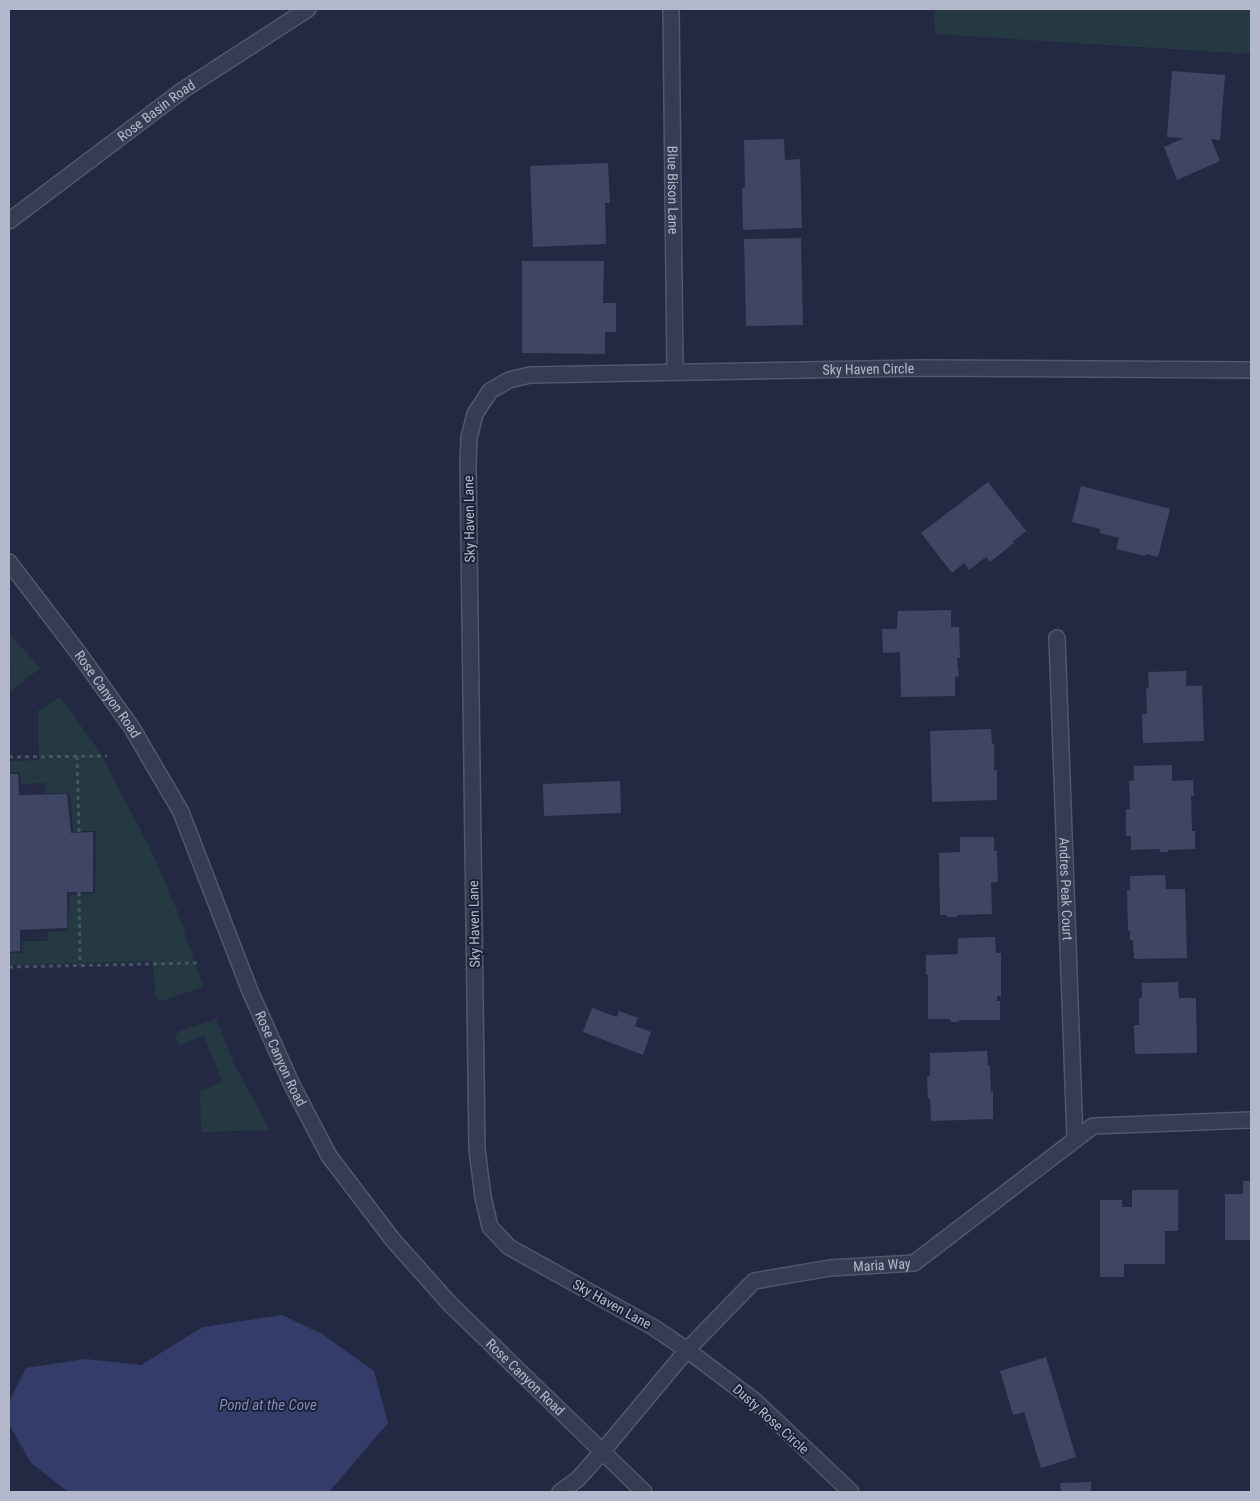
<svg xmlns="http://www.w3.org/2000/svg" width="1260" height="1501" font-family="'Roboto Condensed',sans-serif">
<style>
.green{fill:#253943}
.water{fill:#343d69}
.building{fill:#3f4663}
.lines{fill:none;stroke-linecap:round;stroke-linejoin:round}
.minor-casing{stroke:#52576c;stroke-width:18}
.tertiary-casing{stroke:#52576c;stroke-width:18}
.path{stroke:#435660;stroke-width:3;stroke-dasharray:4 4;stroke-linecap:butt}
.minor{stroke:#383c52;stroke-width:15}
.tertiary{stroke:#383c52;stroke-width:15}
.labels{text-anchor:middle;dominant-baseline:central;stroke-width:4;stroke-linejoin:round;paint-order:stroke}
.street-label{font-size:14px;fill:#b4b8cc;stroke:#1c2137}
.water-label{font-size:15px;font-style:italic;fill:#808bba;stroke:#1c2137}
</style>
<rect width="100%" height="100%" fill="#232943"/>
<path class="green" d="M934,9H1251V54L935,34Z
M9,633L40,668L9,692V674L11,672L9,669Z
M60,697L99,751L151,850L177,910L203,987L164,1000H159L155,995L153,961L9,965V953H22L23,941H47L48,932L67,931L70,895L95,893L96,831H73L70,793H45V783L21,784L20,772H9V761L39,760L38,711Z
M216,1019L234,1064L270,1130L201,1132L200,1091L222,1082L204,1036L179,1045L175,1037L178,1032Z"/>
<path class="water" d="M282,1315L322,1334L374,1371L388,1423L329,1492H68L31,1463L9,1424V1402L26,1368L85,1359L141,1365L203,1327Z"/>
<path class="building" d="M1172,71L1225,75L1220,140L1211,139L1220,161L1177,180L1164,147L1184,138L1167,137Z
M784,139L785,160L800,159L802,228L743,230L742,188L745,187L744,140Z
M608,163L610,203H605L606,244L533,247L530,166Z
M801,238L803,325L746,326L744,239Z
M522,261H604L603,303H616V332H605V354L522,353Z
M988,482L1026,531L1013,541L1014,543L990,562L986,557L969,570L964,563L952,573L921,533Z
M1081,486L1170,509L1158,557L1146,554L1145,556L1116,549L1119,538L1100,533V529L1072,522Z
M951,610V627H959L960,658H957L959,676L955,677V696L901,697L900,652L883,653L882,629H897L898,611Z
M1186,671V686H1202L1204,741L1143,743L1142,714H1147L1146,688L1149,687L1148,672Z
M991,729L992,744H994V770H997V800L932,802L930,731Z
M1172,765V781L1193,780L1194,796H1191L1192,831H1195V849L1168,850V852H1160V849L1131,850V836H1126V809H1130L1129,781L1134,780V766Z
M9,774H18L19,795L67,794L71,833L93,832V892H67V928L20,930V951L9,952Z
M620,781L621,813L544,816L543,784Z
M960,837H994V851H997L998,882H991L992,914L957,915V917H947V915H940L939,853L960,852Z
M1165,875L1166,889H1185L1187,958L1134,959L1133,940H1130V931H1128L1127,890H1130V876Z
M995,937L996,953H1001V996H997V1001H1000V1020H959V1022H951L950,1019H928V975H926V955L958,954V938Z
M1178,982L1179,998H1196L1197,1053L1135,1054L1134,1025H1139V998H1142V983Z
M592,1008L617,1017L619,1011L638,1018L635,1026L651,1032L643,1055L583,1032Z
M987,1051L988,1066L990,1065L991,1092H993V1119L931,1121L930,1099H928L927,1077L930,1076V1053Z
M1243,1181H1251V1240H1225V1194H1243Z
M1132,1190H1178V1231H1165V1264H1124V1277H1100V1200H1122V1207H1132Z
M1046,1357L1076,1457L1041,1468L1024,1412L1013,1415L1000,1371Z
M1091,1482V1492H1061L1060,1483Z"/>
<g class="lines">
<g class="minor-casing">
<g id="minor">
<path id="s1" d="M671,9L675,372"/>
<path id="s2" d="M9,221L183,90L308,9"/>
<path id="s3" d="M1057,638L1075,1139"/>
<path id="s4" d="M602,1452L687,1350L754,1281L830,1268L914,1263L1093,1126L1251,1120"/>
<path id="s5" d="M851,1492L755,1401L687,1350L653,1327L509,1247L490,1227L483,1197L477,1149L468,465L469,438L475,414L490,391L509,380L530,375L920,368L1251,370"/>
</g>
</g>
<g class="tertiary-casing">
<g id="tertiary">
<path id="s6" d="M9,562L80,655L132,728L181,812L250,991L292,1085L329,1156L393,1240L450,1304L644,1492"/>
<path d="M560,1492L578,1479L602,1452"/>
</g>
</g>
<path class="path" d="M77,756L79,833
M9,757L107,756
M79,892L80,965
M9,967L198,963"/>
<use href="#minor" class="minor"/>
<use href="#tertiary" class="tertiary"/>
</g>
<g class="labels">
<g class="street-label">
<text stroke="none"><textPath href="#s2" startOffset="184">Rose Basin Road</textPath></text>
<text stroke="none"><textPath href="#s1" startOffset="181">Blue Bison Lane</textPath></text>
<text stroke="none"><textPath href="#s5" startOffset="1675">Sky Haven Circle</textPath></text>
<text transform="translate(469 519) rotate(-91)">Sky Haven Lane</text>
<text stroke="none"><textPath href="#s6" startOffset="165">Rose Canyon Road</textPath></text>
<text stroke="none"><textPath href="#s3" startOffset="251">Andres Peak Court</textPath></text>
<text transform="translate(474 924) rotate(-91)">Sky Haven Lane</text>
<text stroke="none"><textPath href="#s6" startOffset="570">Rose Canyon Road</textPath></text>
<text stroke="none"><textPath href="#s4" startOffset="358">Maria Way</textPath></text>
<text transform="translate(612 1304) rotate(29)">Sky Haven Lane</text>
<text stroke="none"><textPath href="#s6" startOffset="975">Rose Canyon Road</textPath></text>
<text transform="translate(771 1419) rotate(42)">Dusty Rose Circle</text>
</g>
<g class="water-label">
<text x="268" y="1405">Pond at the Cove</text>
</g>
</g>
<rect width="1260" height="1501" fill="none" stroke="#b4b8cc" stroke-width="20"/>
</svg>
